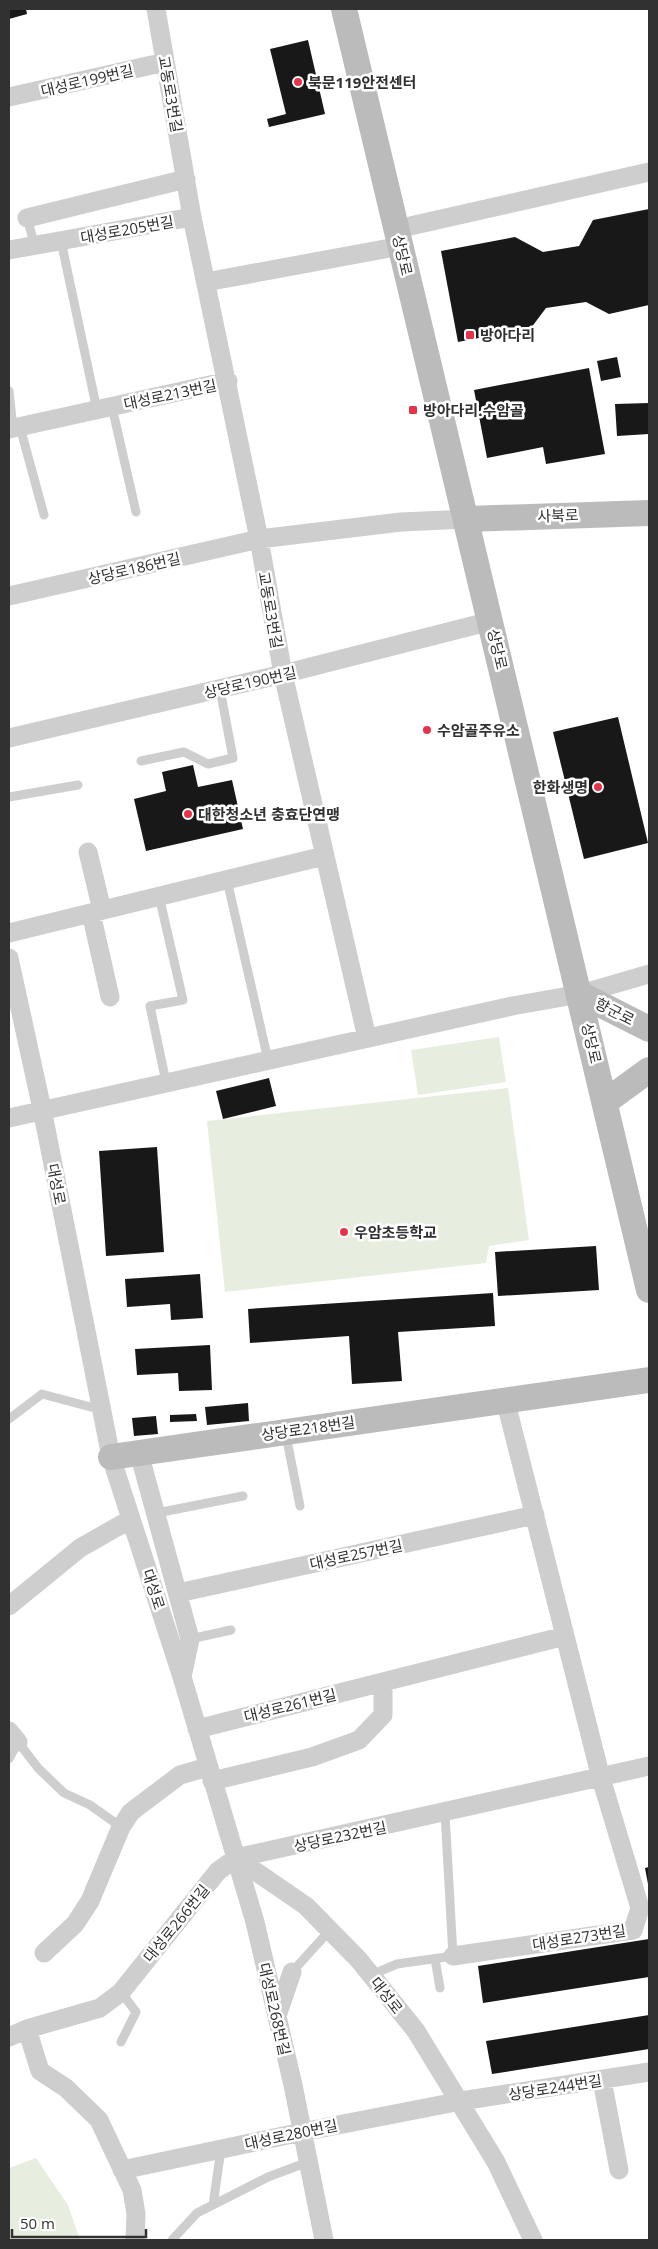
<svg xmlns="http://www.w3.org/2000/svg" width="658" height="2249" font-family="'Open Sans','Noto Sans KR',sans-serif">
<style>
.green{fill:#e8eedf}
.building{fill:#181818}
.lines{fill:none;stroke-linecap:round;stroke-linejoin:round}
.lane{stroke:#cecece;stroke-width:9}
.street{stroke:#cecece;stroke-width:19}
.secondary{stroke:#bbb;stroke-width:26}
.poi-dot{fill:#e7334a;stroke:#fff;stroke-width:2}
.labels{text-anchor:middle;dominant-baseline:central;stroke-width:5;stroke-linejoin:round;paint-order:stroke}
.street-label{font-size:15px;fill:#313131;stroke:#fff}
.poi-label{font-size:15px;font-weight:bold;fill:#313131;stroke:#fff;text-anchor:start}
</style>
<rect width="100%" height="100%" fill="#fff"/>
<path class="green" d="M499,1037L506,1082L418,1095L411,1050Z
M508,1088L529,1240L489,1246L486,1263L225,1292L207,1121Z
M36,2158L68,2205L80,2240H9V2168Z"/>
<path class="building" d="M9,9H26L27,14L9,19Z
M308,40L325,114L269,127L267,119L286,114L270,49Z
M649,209V305L609,314L586,302L546,308L531,328L458,342L441,251L515,237L543,252L579,246L593,220Z
M617,357L621,377L601,381L597,361Z
M589,368L605,454L546,464L543,447L487,458L474,390Z
M649,403V434L617,436L615,404Z
M618,717L648,843L584,859L553,732Z
M193,765L198,787L232,780L243,829L146,851L134,799L166,791L162,772Z
M269,1078L276,1106L223,1119L216,1091Z
M157,1147L164,1252L106,1256L99,1151Z
M596,1246L599,1290L498,1296L495,1252Z
M200,1274L203,1318L171,1320L170,1304L127,1307L125,1279Z
M493,1293L495,1326L398,1332L402,1381L352,1384L349,1336L250,1343L248,1309Z
M210,1345L212,1390L179,1391L178,1373L137,1375L135,1349Z
M248,1403L249,1421L207,1425L205,1407Z
M196,1414L197,1421L170,1422V1415Z
M156,1416L158,1434L134,1436L132,1418Z
M649,1867V1884H648L645,1868Z
M649,1939V1977L483,2003L478,1966Z
M649,2015V2049L492,2074L486,2041Z"/>
<g class="lines">
<path class="lane" d="M27,218L35,246
M61,241L97,410
M9,391L13,428
M112,407L136,512
M20,427L44,515
M141,761L184,752L208,764L233,758L220,689
M9,797L78,785
M227,880L268,1060
M159,896L183,1000L150,1006L166,1082
M9,1419L42,1394L102,1410
M286,1435L300,1506
M157,1513L243,1496
M190,1639L231,1630
M9,1759L18,1742L38,1768L64,1793L90,1805L121,1827
M435,1959L440,1988
M292,1972L330,1930
M371,1975L397,1964L453,1956L445,1813
M121,1992L136,2012L121,2042
M213,2205L221,2149
M172,2240L197,2213L268,2177L308,2162"/>
<path class="street" d="M156,9L192,217L259,539L283,674L367,1038
M9,97L165,62
M27,218L186,179
M397,229L649,172
M9,250L192,217
M206,282L401,246
M9,429L228,381
M9,596L259,539L401,522L467,519
M9,738L283,674L491,621
M88,852L102,910
M91,913L110,997
M9,933L324,856
M9,958L42,1109L111,1457L182,1677L236,1858L306,1906L359,1960L416,2031L496,2162L533,2240
M9,1118L512,1006L580,994L649,974
M139,1453L190,1639L182,1677
M178,1593L535,1515
M9,1606L80,1548L131,1519
M197,1729L565,1636
M9,1731L18,1742
M212,1781L312,1757L359,1740L383,1715V1682
M236,1858L255,1922L293,2085L324,2240
M44,1953L75,1924L90,1901L121,1827L131,1812L180,1775L208,1767
M453,1956L633,1930L640,1908L601,1778L505,1399
M277,2016L292,1972
M27,2029L40,2071L66,2088L99,2120L132,2190L136,2214L135,2240
M9,2037L27,2029L100,2008L121,1992L218,1871L236,1858L649,1766
M602,2080L619,2170
M122,2170L302,2132L461,2101L649,2072"/>
<path class="secondary" d="M344,9L649,1290
M467,519L649,513
M580,994L649,1029
M605,1102L649,1070
M111,1457L649,1380"/>
</g>
<g class="poi-dot">
<circle cx="298" cy="82" r="5"/>
<rect x="465" y="330" width="10" height="10" rx="2.5"/>
<rect x="408" y="405" width="10" height="10" rx="2.5"/>
<circle cx="427" cy="730" r="5"/>
<circle cx="598" cy="787" r="5"/>
<circle cx="188" cy="814" r="5"/>
<circle cx="344" cy="1232" r="5"/>
</g>
<g class="labels">
<g class="street-label">
<text transform="translate(87 80) rotate(-13)">대성로199번길</text>
<text transform="translate(171 94) rotate(80)">교동로3번길</text>
<text transform="translate(127 229) rotate(-10)">대성로205번길</text>
<text transform="translate(403 255) rotate(77)">상당로</text>
<text transform="translate(170 394) rotate(-12)">대성로213번길</text>
<text transform="translate(558 515) rotate(-2)">사북로</text>
<text transform="translate(134 568) rotate(-13)">상당로186번길</text>
<text transform="translate(271 610) rotate(80)">교동로3번길</text>
<text transform="translate(498 649) rotate(77)">상당로</text>
<text transform="translate(250 682) rotate(-13)">상당로190번길</text>
<text transform="translate(615 1011) rotate(27)">향군로</text>
<text transform="translate(592 1043) rotate(77)">상당로</text>
<text transform="translate(57 1184) rotate(79)">대성로</text>
<text transform="translate(308 1428) rotate(-8)">상당로218번길</text>
<text transform="translate(356 1554) rotate(-12)">대성로257번길</text>
<text transform="translate(154 1589) rotate(72)">대성로</text>
<text transform="translate(290 1705) rotate(-14)">대성로261번길</text>
<text transform="translate(340 1836) rotate(-12)">상당로232번길</text>
<text transform="translate(176 1923) rotate(-51)">대성로266번길</text>
<text transform="translate(579 1937) rotate(-9)">대성로273번길</text>
<text transform="translate(387 1995) rotate(52)">대성로</text>
<text transform="translate(275 2009) rotate(77)">대성로268번길</text>
<text transform="translate(555 2087) rotate(-9)">상당로244번길</text>
<text transform="translate(291 2134) rotate(-12)">대성로280번길</text>
</g>
<g class="poi-label">
<text x="308" y="82">북문119안전센터</text>
<text x="480" y="335">방아다리</text>
<text x="423" y="410">방아다리.수암골</text>
<text x="437" y="730">수암골주유소</text>
<text x="588" y="787" text-anchor="end">한화생명</text>
<text x="198" y="814">대한청소년 충효단연맹</text>
<text x="354" y="1232">우암초등학교</text>
</g>
</g>
<rect width="658" height="2249" fill="none" stroke="#313131" stroke-width="20"/>
<path d="M12 2229v8h134v-8" fill="none" stroke="#313131" stroke-width="2.5"/>
<text x="20" y="2229" font-size="15" fill="#313131" stroke="#ffffff" stroke-width="4" paint-order="stroke">50 m</text>
</svg>
